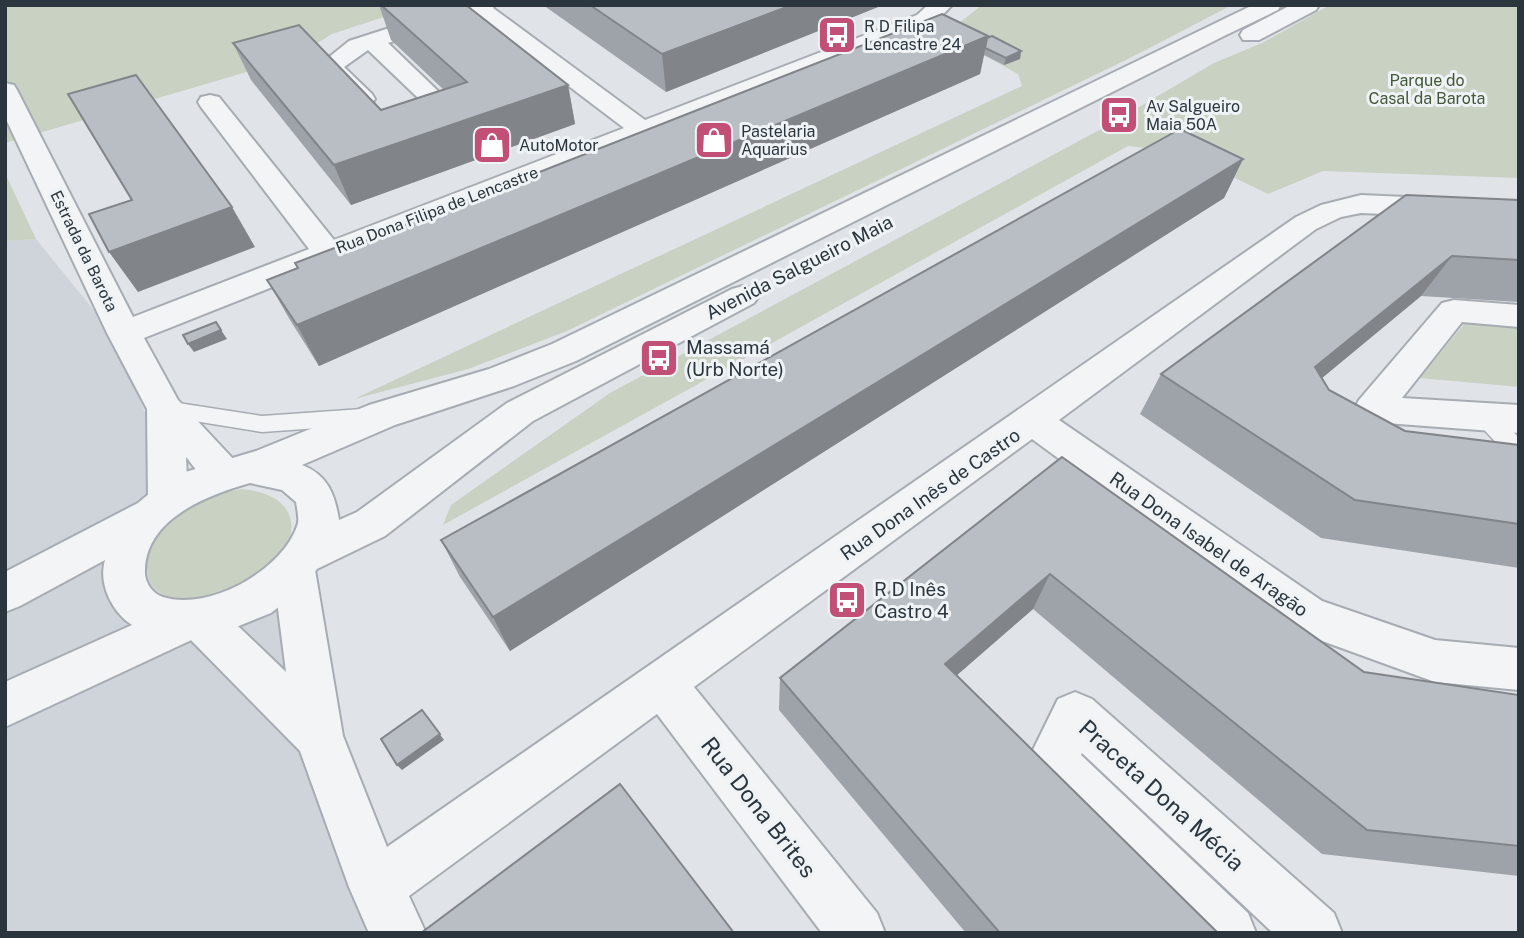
<svg xmlns="http://www.w3.org/2000/svg" width="1524" height="938" font-family="'Public Sans',sans-serif">
<style>
.built{fill:#ced4d9}
.green{fill:#c8d1c2}
.lines{fill:none;stroke-linecap:round;stroke-linejoin:round}
.service-casing{stroke:#a6acb2;stroke-width:3}
.minor-casing{stroke:#a6acb2;stroke-width:4}
.tertiary-casing{stroke:#a6acb2;stroke-width:4}
.service{fill:#f2f4f6;fill-rule:evenodd}
.minor{fill:#f2f4f6;fill-rule:evenodd}
.tertiary{fill:#f2f4f6;fill-rule:evenodd}
.wall{fill:#9ea3a9}
.shaded-wall{fill:#818589}
.building{fill:#b8bec4;stroke:#818589;stroke-width:2}
.labels{text-anchor:middle;dominant-baseline:central;stroke-width:6;stroke-linejoin:round;paint-order:stroke}
.far-poi-label{font-size:16px;fill:#2a353e;stroke:#eff3f5;text-anchor:start}
.far-park-label{font-size:16px;fill:#445839;stroke:#eff3f5}
.far-street-label{font-size:16px;fill:#2a353e;stroke:#eff3f5}
.street-label{font-size:19px;fill:#2a353e;stroke:#eff3f5}
.poi-label{font-size:19px;fill:#2a353e;stroke:#eff3f5;text-anchor:start}
.near-street-label{font-size:23px;fill:#2a353e;stroke:#eff3f5}
</style>
<rect width="100%" height="100%" fill="#e0e4e8"/>
<path class="built" d="M36,239L109,329L154,433L298,605L366,933H5V241Z"/>
<path class="green" d="M5,5H420L332,34L294,58L5,143Z
M982,5H1232L1134,56L567,331L468,369L354,399L1022,86L1018,74L945,34Z
M1330,5H1519V178L1323,171L1268,194L1181,152L1128,146L443,525L451,505L610,393L1105,127L1214,63L1262,43Z
M5,173L36,239L5,241Z
M1469,318L1519,322V387L1420,378Z
M242,489C311,495 301,553 254,582C245,587 233,590 224,594C215,597 207,601 198,602C133,602 135,548 178,514C196,499 219,493 242,489Z"/>
<g class="lines">
<g class="service-casing">
<path id="service" d="M165,401L262,416L362,409L370,411L373,417L370,423L362,425L262,432L157,415L154,409L157,403Z
M1485,408L1493,410L1519,438V461L1511,459L1477,422L1474,416L1477,410Z"/>
</g>
<g class="minor-casing">
<path id="minor" d="M461,5H495L493,8L645,120L917,15L928,5H952L933,25L144,338L178,400L236,462L241,473L236,484C208,493 202,476 186,457L188,500L182,511L168,516L154,511L148,500L147,409L107,333L5,117V83L14,85L17,90L133,317L309,249L201,107L198,102L201,97L210,95L219,97L334,240L624,128L475,15L388,43L465,117C455,131 444,139 427,135L423,129L438,117L368,50L344,67L372,94L375,99L372,104L363,106L354,104L318,66L349,41Z
M1361,195L1519,202V220L1361,213L1341,217L1316,229L1059,420L1322,601L1435,640L1519,648V690L1435,682L1292,630L1032,439L694,687L877,913L885,933H822L657,714L409,896L426,933H369L349,887L300,751L184,633L178,619L184,605L200,599L216,605L286,672L273,570L279,557L294,552L309,557L315,570L343,736L387,847L1296,217L1321,205Z
M1454,300L1519,305V327L1462,322L1402,398L1519,405V433L1372,422L1359,418L1354,409L1359,400L1442,303Z
M1075,692L1092,699L1334,913L1342,933H1273L1082,753L1081,755L1248,913L1256,933H1188L1035,779L1027,762L1058,699Z"/>
</g>
<g class="tertiary-casing">
<path id="tertiary" d="M1253,5H1281L1278,10L1226,35L576,361L514,386L395,425L302,465C328,475 335,495 339,520L357,512L507,403L732,289L743,286L754,289L759,296L754,303L533,421L385,536L317,569L301,589L271,613L219,634L200,636L5,727V682L132,625C112,612 98,584 105,560L20,606L5,612V572L138,503L162,483L182,473L256,451L369,405L489,369L552,344ZM250,483L282,490L296,502C297,509 299,517 298,523C285,569 209,612 163,597C153,594 146,584 145,574C143,519 208,495 250,483Z
M1291,5H1319L1316,10L1259,40H1243L1240,35L1243,30Z"/>
</g>
<use href="#service" class="service"/>
<use href="#minor" class="minor"/>
<use href="#tertiary" class="tertiary"/>
</g>
<path class="wall" d="M379,5H466L568,85L575,124L351,205L251,80L233,43L381,110L444,90L391,40Z
M543,5H883L666,92Z
M988,36L987,38L1021,51L1020,59L1004,65L984,55L980,74L319,366L290,320L267,280L348,247Z
M1243,159L1224,198L510,651L460,577L441,540Z
M1519,200V302L1421,296L1322,378L1329,390L1405,431L1519,445V568L1321,538L1140,414L1161,374Z
M1062,457L1364,672L1519,695V876L1322,854L1033,609L957,675L1218,933H966L779,710L780,678Z"/>
<path class="shaded-wall" d="M792,5H883L666,92L662,54Z
M988,36L980,74L319,366L297,325Z
M1021,51L1020,59L1004,65L1006,58Z
M568,85L575,124L351,205L334,165Z
M1243,159L1224,198L510,651L493,617Z
M232,207L255,247L138,292L109,252Z
M1452,256L1421,296L1287,407L1315,367Z
M221,330L227,339L194,352L188,344Z
M1050,574L1033,609L933,696L945,664Z
M422,710L444,740L402,770L397,765Z"/>
<path class="building" d="M381,5H466L568,85L334,165L233,43L299,25L381,110L467,82Z
M590,5H792L662,54Z
M942,14L988,36L297,325L267,280L298,268L295,263L345,244L348,247L364,241Z
M992,36L1021,51L1006,58L985,48L987,38Z
M136,75L232,207L109,252L89,214L132,200L68,94Z
M1180,129L1243,159L493,617L441,540Z
M1406,195L1519,200V260L1452,256L1315,367L1329,390L1405,431L1519,445V524L1355,500L1161,374Z
M216,322L221,330L188,344L183,335Z
M1062,457L1364,672L1519,695V846L1367,830L1050,574L945,664L1218,933H1000L780,678Z
M422,710L440,734L397,765L381,739Z
M620,784L734,933H421Z"/>
<defs>
<g id="bus-square" transform="scale(2.0125)"><rect x="-9" y="-9" width="18" height="18" rx="4" fill="#c24f75" stroke="#eff3f5"/><path d="M-5-6H5V4H4V6H2V4H-2V6H-4V4H-5ZM-3.5-4V0h7V-4ZM-3.5 1.2v1.5H-2V1.2ZM2 1.2v1.5H3.5V1.2Z" fill="#fff"/></g>
<g id="shop-square" transform="scale(2.0125)"><rect x="-9" y="-9" width="18" height="18" rx="4" fill="#c24f75" stroke="#eff3f5"/><path d="M-5-2.5h2.3a2.7 3.5 0 0 1 5.4 0H5L5.5 6h-11ZM-1.5-2.5h3a1.5 2.3 0 0 0-3 0Z" fill="#fff"/></g>
</defs>
<g fill-rule="evenodd">
<use href="#bus-square" x="837" y="35"/>
<use href="#bus-square" x="1119" y="115"/>
<use href="#shop-square" x="714" y="140"/>
<use href="#shop-square" x="492" y="145"/>
<use href="#bus-square" x="659" y="358"/>
<use href="#bus-square" x="847" y="600"/>
</g>
<g class="labels">
<g class="far-poi-label">
<text x="864" y="26">R D Filipa<tspan x="864" dy="18">Lencastre 24</tspan></text>
<text x="1146" y="106">Av Salgueiro<tspan x="1146" dy="18">Maia 50A</tspan></text>
<text x="741" y="131">Pastelaria<tspan x="741" dy="18">Aquarius</tspan></text>
<text x="519" y="145">AutoMotor</text>
</g>
<g class="far-park-label">
<text x="1427" y="80">Parque do<tspan x="1427" dy="18">Casal da Barota</tspan></text>
</g>
<g class="far-street-label">
<text transform="translate(437 210) rotate(-21)">Rua Dona Filipa de Lencastre</text>
<text transform="translate(84 251) rotate(64)">Estrada da Barota</text>
</g>
<g class="street-label">
<text transform="translate(799 267) rotate(-27)">Avenida Salgueiro Maia</text>
<text transform="translate(930 494) rotate(-35)">Rua Dona Inês de Castro</text>
<text transform="translate(1209 544) rotate(35)">Rua Dona Isabel de Aragão</text>
</g>
<g class="poi-label">
<text x="686" y="347">Massamá<tspan x="686" dy="22">(Urb Norte)</tspan></text>
<text x="874" y="589">R D Inês<tspan x="874" dy="22">Castro 4</tspan></text>
</g>
<g class="near-street-label">
<text transform="translate(1162 795) rotate(42)">Praceta Dona Mécia</text>
<text transform="translate(759 807) rotate(52)">Rua Dona Brites</text>
</g>
</g>
<rect width="1524" height="938" fill="none" stroke="#2a353e" stroke-width="14"/>
</svg>
